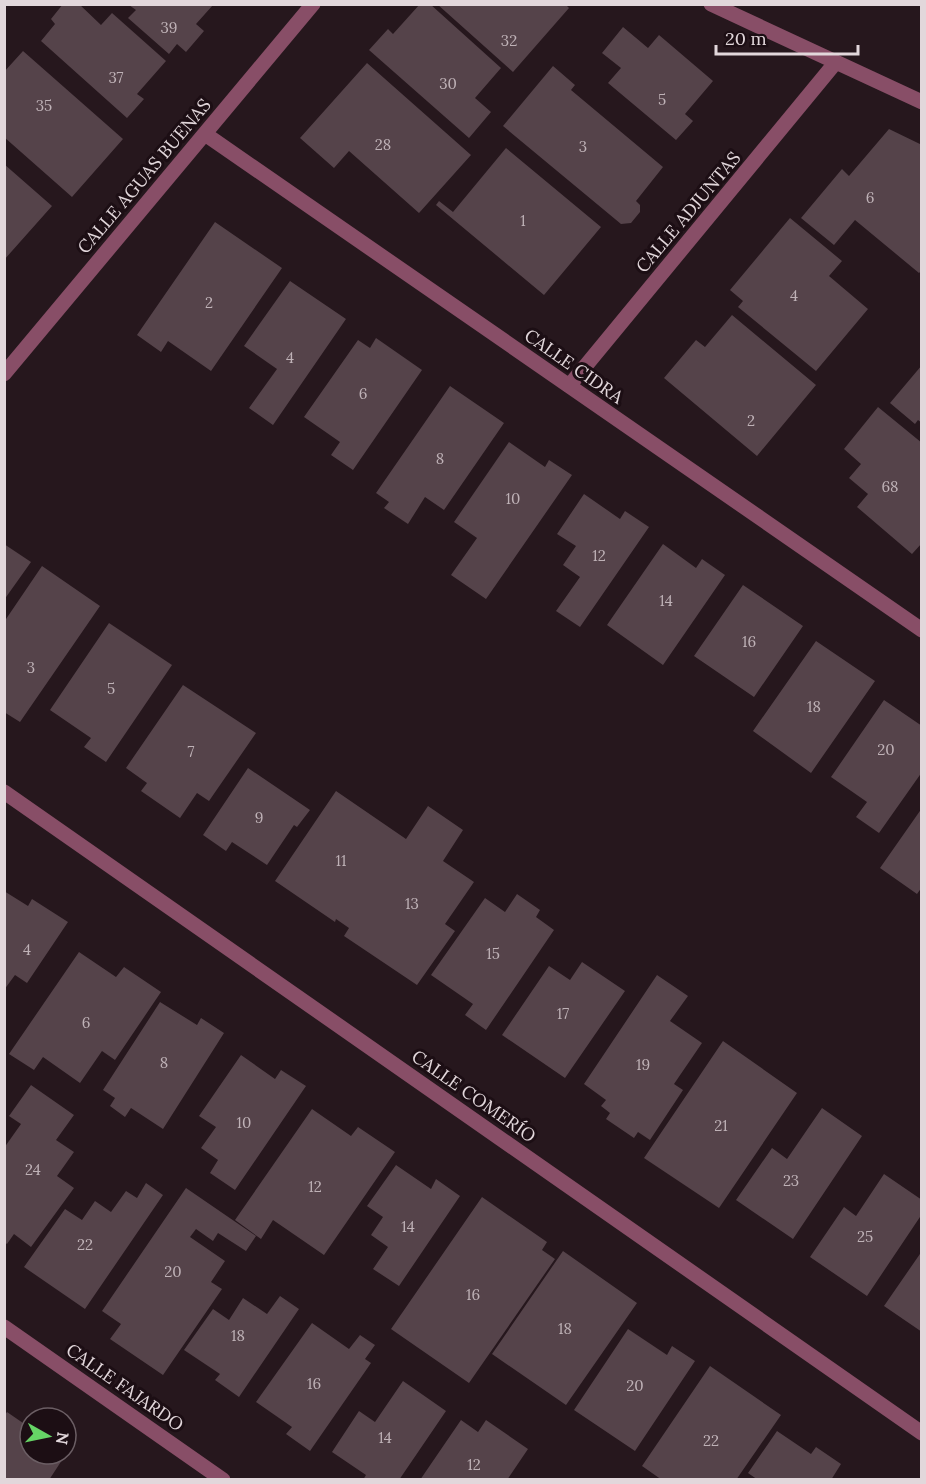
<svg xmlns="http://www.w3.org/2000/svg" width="926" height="1484" font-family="Lora,serif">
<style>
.building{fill:#55434a}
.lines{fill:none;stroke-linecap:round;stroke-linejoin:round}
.minor{stroke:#884e67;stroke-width:15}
.labels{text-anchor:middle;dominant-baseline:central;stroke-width:6;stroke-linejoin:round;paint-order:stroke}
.number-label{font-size:15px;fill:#bfb2b7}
.street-label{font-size:18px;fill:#e2d7db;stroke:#1c0e14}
</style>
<rect width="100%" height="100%" fill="#26171d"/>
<path class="building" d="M63,4H79L101,25L112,13L166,61L137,94L144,99L127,118L41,41L55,24L51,19Z
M420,4H430L501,68L475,98L491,112L469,138L369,50L388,29L393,34Z
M437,4H565L569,8L513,72Z
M129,5H213L196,24L204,31L186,52L177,44L169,54L128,18L136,10Z
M623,27L648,48L659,35L713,81L685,114L693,121L676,140L608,83L621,68L602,53Z
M23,51L123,139L72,197L4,137V72Z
M367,63L471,155L419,213L349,151L334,168L300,138Z
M553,66L575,85L571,90L663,167L636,201L640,205V212L631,223L621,224L503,126Z
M889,129L922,145V270L919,273L855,220L834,245L801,218L842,169L849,176Z
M506,148L601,227L544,295L436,205L439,201L453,212Z
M4,164L52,206L4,260Z
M790,218L842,261L829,276L868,309L816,371L738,307L743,301L730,290Z
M215,222L282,268L211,371L168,341L161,352L137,335Z
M290,281L346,319L273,425L249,408L277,369L244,346Z
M732,315L816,385L757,456L664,378L696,340L705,347Z
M376,338L422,370L353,470L331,455L340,442L304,417L358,340L370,348Z
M922,365V423L918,420L915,424L890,403Z
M450,386L504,423L444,510L425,497L408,524L384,508L389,502L376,493Z
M878,407L922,443V543L912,554L857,507L868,494L849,478L861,464L844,449Z
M509,442L545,467L549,460L572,475L486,599L451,575L477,538L454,522Z
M584,494L620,519L625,511L649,527L580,627L556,611L580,577L563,565L576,546L557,534Z
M4,544L31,562L4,600Z
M663,544L696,568L702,559L725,575L663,665L607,625Z
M42,566L100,606L20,722L4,712V622Z
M743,585L803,626L754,697L694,656Z
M109,623L172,665L106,762L84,747L91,738L50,710Z
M816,641L875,681L811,773L753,731Z
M183,685L256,733L209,801L197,793L180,818L141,791L147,783L126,768Z
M884,700L922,726V772L879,833L856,817L867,802L831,777Z
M248,768L310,810L297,827L294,825L267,865L232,842L226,851L203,835Z
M336,791L406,839L428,806L463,830L443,861L474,882L445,924L455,931L417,985L344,936L349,928L336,919L335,922L275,881Z
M922,808V887L917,894L880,868Z
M4,891L28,906L32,899L68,922L27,983L15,975L4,990Z
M517,894L540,910L536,917L554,930L486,1030L465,1015L473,1004L431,975L485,898L505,912Z
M79,952L116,977L124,967L161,992L115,1060L102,1051L80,1083L43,1057L34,1070L9,1054Z
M582,962L625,991L565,1078L502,1035L549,966L570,980Z
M657,975L688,996L670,1021L702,1043L674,1084L683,1090L650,1140L638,1132L634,1138L606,1119L610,1113L601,1106L606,1100L584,1084Z
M160,1002L197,1025L201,1018L224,1033L163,1129L131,1108L125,1117L110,1106L115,1098L103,1090Z
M723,1041L797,1093L719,1208L644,1158Z
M241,1055L275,1079L281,1070L306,1086L235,1190L210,1173L218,1160L201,1148L216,1127L199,1116Z
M31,1085L74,1115L56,1140L74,1152L57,1176L74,1188L31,1247L14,1234L7,1244L4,1242V1162L6,1159L4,1158V1148L21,1124L9,1116Z
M822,1108L862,1136L793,1239L736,1200L772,1148L787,1159Z
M312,1109L351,1136L358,1127L395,1152L324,1255L273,1220L261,1239L235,1220Z
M396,1165L431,1189L436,1179L460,1196L399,1286L373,1269L388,1247L371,1235L383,1217L367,1206Z
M884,1174L922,1200V1214L867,1296L810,1257L844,1207L856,1216Z
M146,1183L163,1195L85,1309L24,1267L65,1209L82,1220L95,1201L111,1212L126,1191L137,1198Z
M186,1188L256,1236L246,1251L218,1233L213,1241L196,1229L190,1237L225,1261L211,1282L222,1289L163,1375L110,1339L121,1324L102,1311Z
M482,1197L547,1242L542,1250L555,1259L469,1383L391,1329Z
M563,1251L637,1303L566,1405L492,1354Z
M922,1251V1332L884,1306Z
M280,1296L299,1309L239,1397L215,1380L220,1374L184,1350L213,1309L229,1320L243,1298L267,1314Z
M312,1323L349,1349L360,1335L375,1345L365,1359L371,1363L310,1451L286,1434L292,1427L256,1402Z
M628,1329L667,1355L672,1346L695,1361L635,1451L574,1410Z
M710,1366L781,1415L736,1480H662L642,1466Z
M403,1381L446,1411L399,1480H363L366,1475L332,1452L359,1411L375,1422Z
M7,1412L23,1423L30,1420V1454H66L49,1480H4V1416Z
M461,1420L478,1432L486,1420L528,1449L507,1480H420Z
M777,1431L811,1454L816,1447L841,1464L831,1480H758L748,1473Z"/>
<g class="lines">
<path class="minor" d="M711,4L922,102
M205,134L922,630
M4,374L313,4
M569,386L836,62
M4,792L922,1433
M4,1327L223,1480"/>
</g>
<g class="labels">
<g class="number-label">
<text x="169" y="27">39</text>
<text x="509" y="40">32</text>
<text x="116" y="77">37</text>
<text x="448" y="83">30</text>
<text x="662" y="99">5</text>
<text x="44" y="105">35</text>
<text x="383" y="144">28</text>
<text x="583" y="146">3</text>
<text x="870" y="197">6</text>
<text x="523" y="220">1</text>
<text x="794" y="295">4</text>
<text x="209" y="302">2</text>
<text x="290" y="357">4</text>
<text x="363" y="393">6</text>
<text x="751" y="420">2</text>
<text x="440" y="458">8</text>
<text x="890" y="486">68</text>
<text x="513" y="498">10</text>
<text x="599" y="555">12</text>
<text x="666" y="600">14</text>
<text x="749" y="641">16</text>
<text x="31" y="667">3</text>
<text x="111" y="688">5</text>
<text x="814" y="706">18</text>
<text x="886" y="749">20</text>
<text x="191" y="751">7</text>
<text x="259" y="817">9</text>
<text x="341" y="860">11</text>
<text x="412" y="903">13</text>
<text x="27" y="949">4</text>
<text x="493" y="953">15</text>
<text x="563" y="1013">17</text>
<text x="86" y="1022">6</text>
<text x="164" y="1062">8</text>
<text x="643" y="1064">19</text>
<text x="244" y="1122">10</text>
<text x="721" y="1125">21</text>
<text x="33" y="1169">24</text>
<text x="791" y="1180">23</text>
<text x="315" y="1186">12</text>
<text x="408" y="1226">14</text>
<text x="865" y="1236">25</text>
<text x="85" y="1244">22</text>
<text x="173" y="1271">20</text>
<text x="473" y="1294">16</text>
<text x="565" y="1328">18</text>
<text x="238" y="1335">18</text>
<text x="314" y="1383">16</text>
<text x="635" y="1385">20</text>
<text x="385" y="1437">14</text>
<text x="711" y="1440">22</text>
<text x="474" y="1464">12</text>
</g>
<g class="street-label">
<text transform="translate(144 176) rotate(-50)">CALLE AGUAS BUENAS</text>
<text transform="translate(688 212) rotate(-50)">CALLE ADJUNTAS</text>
<text transform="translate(574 366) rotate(35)">CALLE CIDRA</text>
<text transform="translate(474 1096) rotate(35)">CALLE COMERÍO</text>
<text transform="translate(125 1387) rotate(35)">CALLE FAJARDO</text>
</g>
</g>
<rect width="926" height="1484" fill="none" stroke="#e2d7db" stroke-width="12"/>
<g transform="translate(48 1436) rotate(99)"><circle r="28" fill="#1c0e14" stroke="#6b5e64" stroke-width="1.5"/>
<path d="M0-4.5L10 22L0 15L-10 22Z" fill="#66d466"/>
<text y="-9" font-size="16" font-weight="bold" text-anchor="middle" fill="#e2d7db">N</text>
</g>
<path d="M716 45v9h142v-9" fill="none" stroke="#e2d7db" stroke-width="3"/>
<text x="725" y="45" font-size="18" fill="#e2d7db" stroke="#1c0e14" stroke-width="4.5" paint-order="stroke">20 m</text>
</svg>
